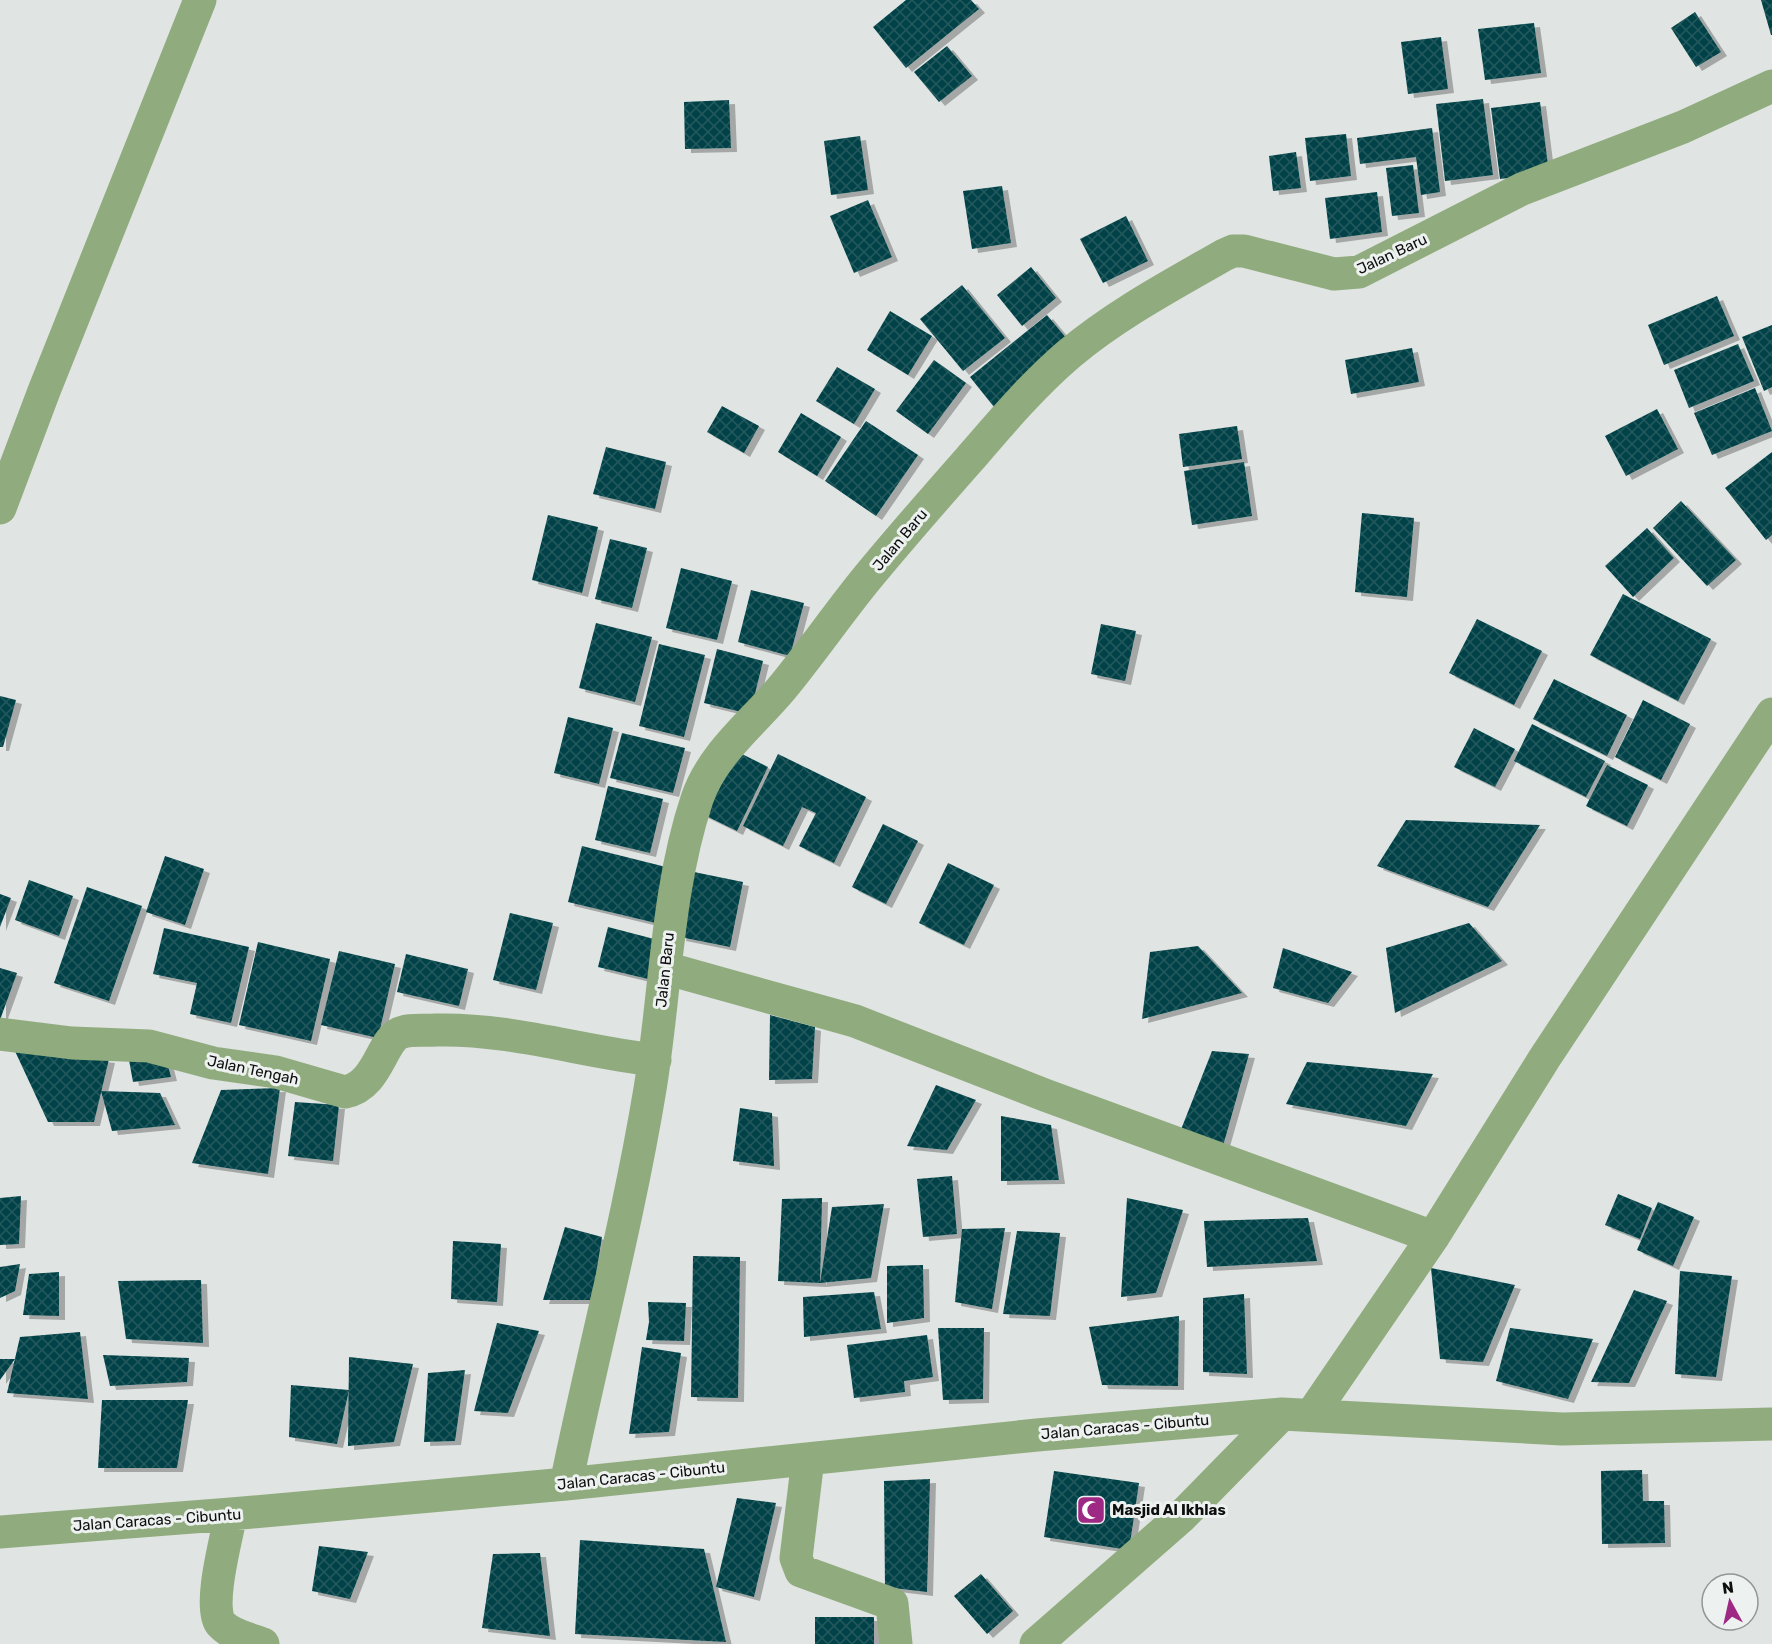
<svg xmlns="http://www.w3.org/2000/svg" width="1772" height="1644" font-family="Rubik,sans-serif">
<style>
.building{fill:url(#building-cross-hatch);filter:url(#shadow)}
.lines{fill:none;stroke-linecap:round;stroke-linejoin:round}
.minor{stroke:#90ac7e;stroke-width:33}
.labels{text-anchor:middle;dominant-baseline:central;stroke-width:6;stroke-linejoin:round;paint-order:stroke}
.street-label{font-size:15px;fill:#0d0e0e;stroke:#edf1ef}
.poi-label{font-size:15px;font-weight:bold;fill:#0d0e0e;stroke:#edf1ef;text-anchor:start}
</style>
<defs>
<pattern id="building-cross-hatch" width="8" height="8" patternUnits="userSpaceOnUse" patternTransform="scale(1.5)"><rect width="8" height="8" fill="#004347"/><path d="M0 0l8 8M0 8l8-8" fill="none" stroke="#245a5d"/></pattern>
<filter id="shadow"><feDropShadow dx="6" dy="4" stdDeviation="0" flood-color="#0004"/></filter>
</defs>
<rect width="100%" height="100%" fill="#e0e4e2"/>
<path class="building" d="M906,0H971L979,9L906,68L873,27Z
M1761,0H1772V35H1771Z
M1695,12L1721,52L1696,67L1671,28Z
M1534,23L1541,73L1485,80L1478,29Z
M1441,37L1448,89L1408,94L1401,42Z
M947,46L972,76L939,102L914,72Z
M1483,99L1493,175L1445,181L1436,104Z
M729,100L731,148L685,149L684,102Z
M1540,102L1549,173L1500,179L1491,108Z
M1432,128L1440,192L1421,195L1416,157L1360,164L1357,138Z
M1346,134L1351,176L1310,181L1305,138Z
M860,136L868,190L831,195L824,141Z
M1296,152L1301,188L1273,191L1269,156Z
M1413,165L1419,213L1392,216L1386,168Z
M1002,186L1011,243L972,249L963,191Z
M1377,192L1382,232L1330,239L1325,198Z
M868,200L892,257L854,273L830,216Z
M1126,216L1148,261L1103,283L1080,239Z
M1031,267L1056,298L1022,326L997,295Z
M962,285L1005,338L963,371L920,319Z
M1717,296L1734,336L1664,365L1648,325Z
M890,311L932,336L908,375L867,350Z
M1047,315L1072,345L994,407L970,377Z
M1772,325V387L1764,391L1742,337Z
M1738,344L1754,381L1689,408L1674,370Z
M1412,348L1419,382L1351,394L1345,360Z
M934,360L966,383L928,434L896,411Z
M837,367L875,389L854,424L816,401Z
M1755,388L1772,431L1712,455L1694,413Z
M722,406L759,426L744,453L707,432Z
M1657,409L1678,449L1626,476L1605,436Z
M801,413L841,437L817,476L778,452Z
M866,421L918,455L876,516L825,481Z
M1237,426L1242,459L1183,467L1179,434Z
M606,447L666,462L655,509L593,494Z
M1772,452V535L1766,540L1725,488Z
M1244,462L1252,516L1192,525L1184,471Z
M1681,501L1736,560L1707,586L1653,528Z
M1362,513L1414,518L1407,597L1355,592Z
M548,515L598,527L582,593L532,580Z
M1647,528L1674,558L1633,597L1605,566Z
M610,539L647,548L632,608L595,599Z
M681,568L732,581L717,640L666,628Z
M751,590L804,603L790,656L738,642Z
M1623,594L1711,639L1678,701L1590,655Z
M1477,619L1542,651L1514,705L1449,673Z
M596,623L652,637L635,702L579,688Z
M1101,624L1136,631L1125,681L1091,674Z
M659,644L705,655L684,737L639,726Z
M717,649L763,661L750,714L704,703Z
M1554,679L1627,715L1607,756L1533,719Z
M0,696L16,700L3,747H0Z
M1643,700L1690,724L1661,780L1615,757Z
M568,717L613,728L599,784L554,773Z
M1532,724L1605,761L1586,797L1514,761Z
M1474,728L1515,749L1495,787L1454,767Z
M622,733L685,748L673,793L610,778Z
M732,749L768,767L737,831L700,813Z
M778,754L866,797L834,863L799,846L816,813L802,807L783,846L743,826Z
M1607,765L1648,785L1627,826L1586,806Z
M608,786L663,799L650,853L595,840Z
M1406,820L1540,825L1488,907L1377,866Z
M883,824L918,841L886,904L852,887Z
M582,846L674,869L660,924L568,902Z
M165,856L204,869L185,925L146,912Z
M948,863L994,885L964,945L919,923Z
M694,872L743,882L730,947L680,937Z
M29,880L73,896L59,936L15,920Z
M87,887L142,906L109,1001L54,983Z
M0,894L11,898L0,927Z
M510,913L553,923L536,990L493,980Z
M1469,923L1502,961L1395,1013L1386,948Z
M608,927L658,940L648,979L598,967Z
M164,928L249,947L231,1023L190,1014L197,983L153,974Z
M258,942L330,959L311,1041L239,1025Z
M1198,946L1242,993L1142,1019L1150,952Z
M1283,948L1352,972L1328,1003L1273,988Z
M339,951L395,964L378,1038L321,1025Z
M406,954L468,969L459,1006L397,992Z
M0,968L17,973L0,1020Z
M770,1015L815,1027L812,1079L769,1080Z
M14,1049L109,1059L94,1122H48Z
M1212,1051L1249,1054L1223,1146L1180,1132Z
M166,1058L171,1077L133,1082L129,1060Z
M1307,1062L1433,1074L1406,1126L1286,1104Z
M936,1085L976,1100L947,1150L907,1146Z
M280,1088L268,1174L192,1163L221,1090Z
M101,1091L160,1093L175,1125L112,1131Z
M295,1102L339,1105L333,1161L288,1156Z
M740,1108L772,1113L774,1166L733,1161Z
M1001,1116L1051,1125L1059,1180L1001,1181Z
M952,1176L957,1234L923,1237L917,1179Z
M1618,1194L1652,1208L1640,1239L1605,1225Z
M21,1196L19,1244L0,1245V1198Z
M822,1198L820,1283L832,1207L884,1204L871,1278L820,1283L778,1281L782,1199Z
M1127,1198L1183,1210L1156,1293L1121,1297Z
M1658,1202L1694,1217L1673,1266L1637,1250Z
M1308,1218L1317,1261L1207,1267L1204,1221Z
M565,1227L602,1237L592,1300H543Z
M1005,1228L992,1309L955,1302L962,1229Z
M1017,1231L1060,1233L1050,1316L1003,1314Z
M453,1241L501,1244L497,1302L451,1299Z
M693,1256L740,1257L738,1398L691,1397Z
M20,1264L15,1291L0,1298V1267Z
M923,1265L924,1318L887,1323V1266Z
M1431,1268L1515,1285L1483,1362L1440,1359Z
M1680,1271L1732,1276L1716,1377L1675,1374Z
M59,1272V1316L23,1315L29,1274Z
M201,1280L203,1343L126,1339L118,1281Z
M1634,1290L1667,1301L1629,1383L1591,1382Z
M874,1292L881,1329L804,1337L803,1297Z
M1244,1294L1247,1374L1203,1372V1298Z
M648,1302L686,1303L684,1341L646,1340L649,1322Z
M1179,1316L1178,1386L1102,1385L1089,1327Z
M497,1323L539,1331L508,1413L474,1411Z
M938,1328H984L983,1399L943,1400Z
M1510,1328L1593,1339L1568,1399L1496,1381Z
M80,1332L88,1399L7,1393L20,1337Z
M927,1335L933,1377L904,1381L905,1392L854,1398L847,1345Z
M642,1347L681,1353L669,1432L629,1434Z
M103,1355L189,1358L187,1382L110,1386Z
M349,1357L413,1364L394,1442L348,1446Z
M0,1359H15L0,1380Z
M465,1370L455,1441L424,1442L428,1373Z
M291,1385L349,1390L337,1444L289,1437Z
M102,1400H188L177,1468H98Z
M1642,1470L1643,1501H1664L1665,1543L1602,1544L1601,1471Z
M1054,1471L1139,1483L1129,1550L1044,1537Z
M930,1479L927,1592L885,1587L884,1481Z
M737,1498L776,1503L754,1597L716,1587Z
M580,1540L704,1549L726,1642L575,1634Z
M319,1546L368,1552L350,1599L312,1591Z
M540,1553L550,1636L482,1628L493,1554Z
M981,1574L1013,1611L987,1634L954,1596Z
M815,1617H874V1644H815Z"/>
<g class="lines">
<path class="minor" d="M0,508L44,391L200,0
M665,968L855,1021L1045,1095L1433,1237
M0,1034L72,1043L149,1046L213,1063L276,1072L345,1092C380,1085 381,1037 403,1032C413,1029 426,1031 436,1030C510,1028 582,1052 655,1060
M1312,1414L1433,1237L1544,1059L1772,714
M808,1459L796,1558L801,1571L892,1604L896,1644
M566,1484C593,1352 628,1222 650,1089C666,992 666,892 697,799C712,754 753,723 782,688C810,654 835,618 863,583C898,540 936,497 973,455C1003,420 1034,384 1069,354C1117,314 1170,286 1224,255L1233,251H1244L1334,274L1359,272L1522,189L1683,127L1772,86
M231,1514C227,1536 207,1608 221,1624C231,1635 250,1639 263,1644
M0,1532L231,1514L566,1484L1037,1435L1282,1414L1562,1429L1772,1424
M1036,1644L1182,1516L1282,1414"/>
</g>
<defs>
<g id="mosque-square" transform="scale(1.5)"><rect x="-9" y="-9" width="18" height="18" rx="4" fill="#9e2984" stroke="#edf1ef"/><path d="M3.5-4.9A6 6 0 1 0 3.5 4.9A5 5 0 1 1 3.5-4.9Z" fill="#fff"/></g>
</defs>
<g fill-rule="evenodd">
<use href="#mosque-square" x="1091" y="1510"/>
</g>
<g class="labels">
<g class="street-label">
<text transform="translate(1392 254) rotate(-25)">Jalan Baru</text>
<text transform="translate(900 540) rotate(-50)">Jalan Baru</text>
<text transform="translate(665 970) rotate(-84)">Jalan Baru</text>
<text transform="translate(253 1070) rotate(12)">Jalan Tengah</text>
<text transform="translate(1125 1427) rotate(-5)">Jalan Caracas - Cibuntu</text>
<text transform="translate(641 1476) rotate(-6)">Jalan Caracas - Cibuntu</text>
<text transform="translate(157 1520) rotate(-4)">Jalan Caracas - Cibuntu</text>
</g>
<g class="poi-label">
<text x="1112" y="1510">Masjid Al Ikhlas</text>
</g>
</g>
<g transform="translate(1730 1602) rotate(352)"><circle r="28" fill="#edf1ef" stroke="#939695" stroke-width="1.5"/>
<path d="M0-4.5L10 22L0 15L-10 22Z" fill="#9e2984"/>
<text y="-9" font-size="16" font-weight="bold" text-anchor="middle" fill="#0d0e0e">N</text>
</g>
</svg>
